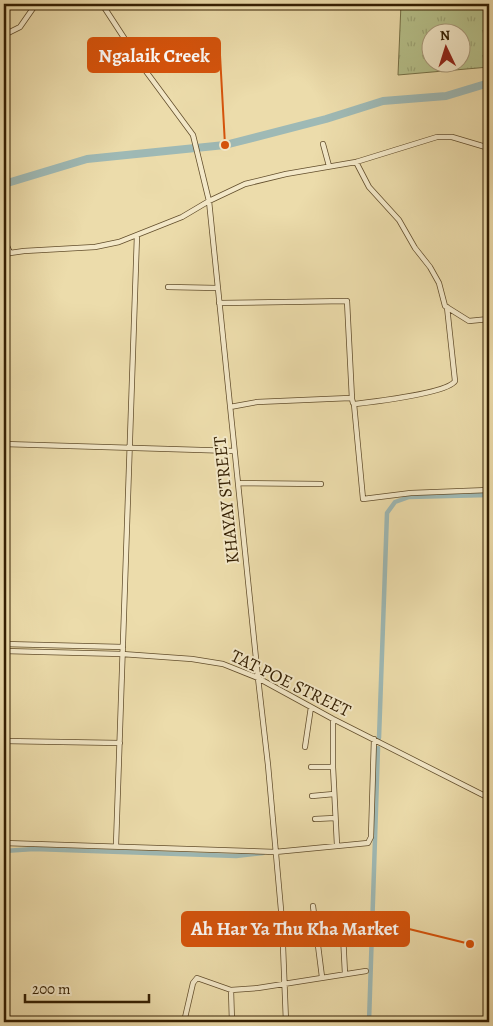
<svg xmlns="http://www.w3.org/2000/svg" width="493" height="1026" font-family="Alegreya,serif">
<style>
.park{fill:url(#park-tufts);stroke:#757046;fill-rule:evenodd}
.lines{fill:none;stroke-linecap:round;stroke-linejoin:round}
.canal{stroke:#9eb9b5;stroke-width:4.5}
.river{stroke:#9eb9b5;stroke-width:8}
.minor-casing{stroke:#624e2c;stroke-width:6}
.minor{stroke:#f3e8c8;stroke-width:4.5}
.labels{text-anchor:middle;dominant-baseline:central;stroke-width:4;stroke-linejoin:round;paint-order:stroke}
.street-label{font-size:18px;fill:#341f02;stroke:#f3e8c8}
.leader{fill:none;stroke:#d6530b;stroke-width:2}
.callout-dot{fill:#d6530b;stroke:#f3e8c8;stroke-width:2}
.callout{fill:#d6530b;stroke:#d6530b;stroke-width:2}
.callout-label{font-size:19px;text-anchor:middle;font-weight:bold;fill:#fff}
</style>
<defs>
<pattern id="park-tufts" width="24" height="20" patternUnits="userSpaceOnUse" patternTransform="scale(1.25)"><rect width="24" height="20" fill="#b6c18b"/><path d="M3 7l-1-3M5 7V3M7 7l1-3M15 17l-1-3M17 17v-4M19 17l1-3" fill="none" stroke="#9da576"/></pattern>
</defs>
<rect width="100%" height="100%" fill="#ecdcab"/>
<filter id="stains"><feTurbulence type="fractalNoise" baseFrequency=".004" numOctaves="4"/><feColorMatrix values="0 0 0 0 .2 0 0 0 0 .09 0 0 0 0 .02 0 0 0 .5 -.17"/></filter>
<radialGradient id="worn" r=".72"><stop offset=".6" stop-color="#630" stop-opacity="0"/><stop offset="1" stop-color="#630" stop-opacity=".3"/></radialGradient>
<path class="park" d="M401,4H489V67L398,75ZM430,32H460V62H430Z"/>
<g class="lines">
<path class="canal" d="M379,738L387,513L395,502L409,497L489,495
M4,851L34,849L236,856L263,853
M369,1022L378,748"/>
<path class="river" d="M4,184L87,159L225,145L326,119L383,101L446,96L489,83"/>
<g class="minor-casing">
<path id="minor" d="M102,4L145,70L193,135L209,201L258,678L268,765L282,921L286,1022
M4,35L20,27L36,4
M323,144L329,166
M356,162L369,187L399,220L415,248L430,267L439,283L445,306L469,321L489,319
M4,239L10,253
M4,256L10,253L24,251L95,247L119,242L182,217L209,201L245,184L286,174L356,162L437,137H452L489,148
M168,287L217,288
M4,299L6,255
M219,303L347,301L352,399
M354,404L363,499L411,493L489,490
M230,407L257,402L350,398L352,399L353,403L355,404C372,402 448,393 455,381L447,307
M4,444L234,451
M238,483L321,484
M4,644L123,647
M4,651L122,654L192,659L223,664L258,678L333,719L489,798
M333,719V767L337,845
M4,741L120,743
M305,747L311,707
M311,767H333
M312,796L334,794
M315,819L335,818
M4,843L275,852L368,843L371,837L374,739
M116,845L137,235
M313,906L322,977
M342,915L345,974
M316,931L342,928
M231,990L232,1022
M184,1022L193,983L197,978L231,990L258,988L366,971"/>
</g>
<use href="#minor" class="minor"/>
</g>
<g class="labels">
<g class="street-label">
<text transform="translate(226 500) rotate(-96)">KHAYAY STREET</text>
<text transform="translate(291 683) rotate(26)">TAT POE STREET</text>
</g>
</g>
<path class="leader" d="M225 145L220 55M470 944L409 929"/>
<g class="callout-dot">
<circle cx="225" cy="145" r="5"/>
<circle cx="470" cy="944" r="5"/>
</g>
<g class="callout">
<rect x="88" y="38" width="132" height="34" rx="5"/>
<rect x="182" y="912" width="227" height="34" rx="5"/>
</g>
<g class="callout-label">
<text x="154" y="62">Ngalaik Creek</text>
<text x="295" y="935">Ah Har Ya Thu Kha Market</text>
</g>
<rect width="493" height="1026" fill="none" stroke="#ecdcab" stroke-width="20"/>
<rect x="5" y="5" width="483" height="1016" fill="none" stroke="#341f02" stroke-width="2.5"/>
<rect x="10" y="10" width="473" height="1006" fill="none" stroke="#341f02"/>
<g transform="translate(446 48) rotate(356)"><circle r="24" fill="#f3e8c8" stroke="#a79879"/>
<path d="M0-4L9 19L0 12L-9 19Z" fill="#8f2418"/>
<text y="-8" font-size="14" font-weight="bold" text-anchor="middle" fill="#341f02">N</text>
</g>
<path d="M25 994v8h124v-8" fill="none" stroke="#341f02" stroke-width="2.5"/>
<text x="32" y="994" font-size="15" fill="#341f02" stroke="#f3e8c8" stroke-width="4" paint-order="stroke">200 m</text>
<rect width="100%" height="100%" filter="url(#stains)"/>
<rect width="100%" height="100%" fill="url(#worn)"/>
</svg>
